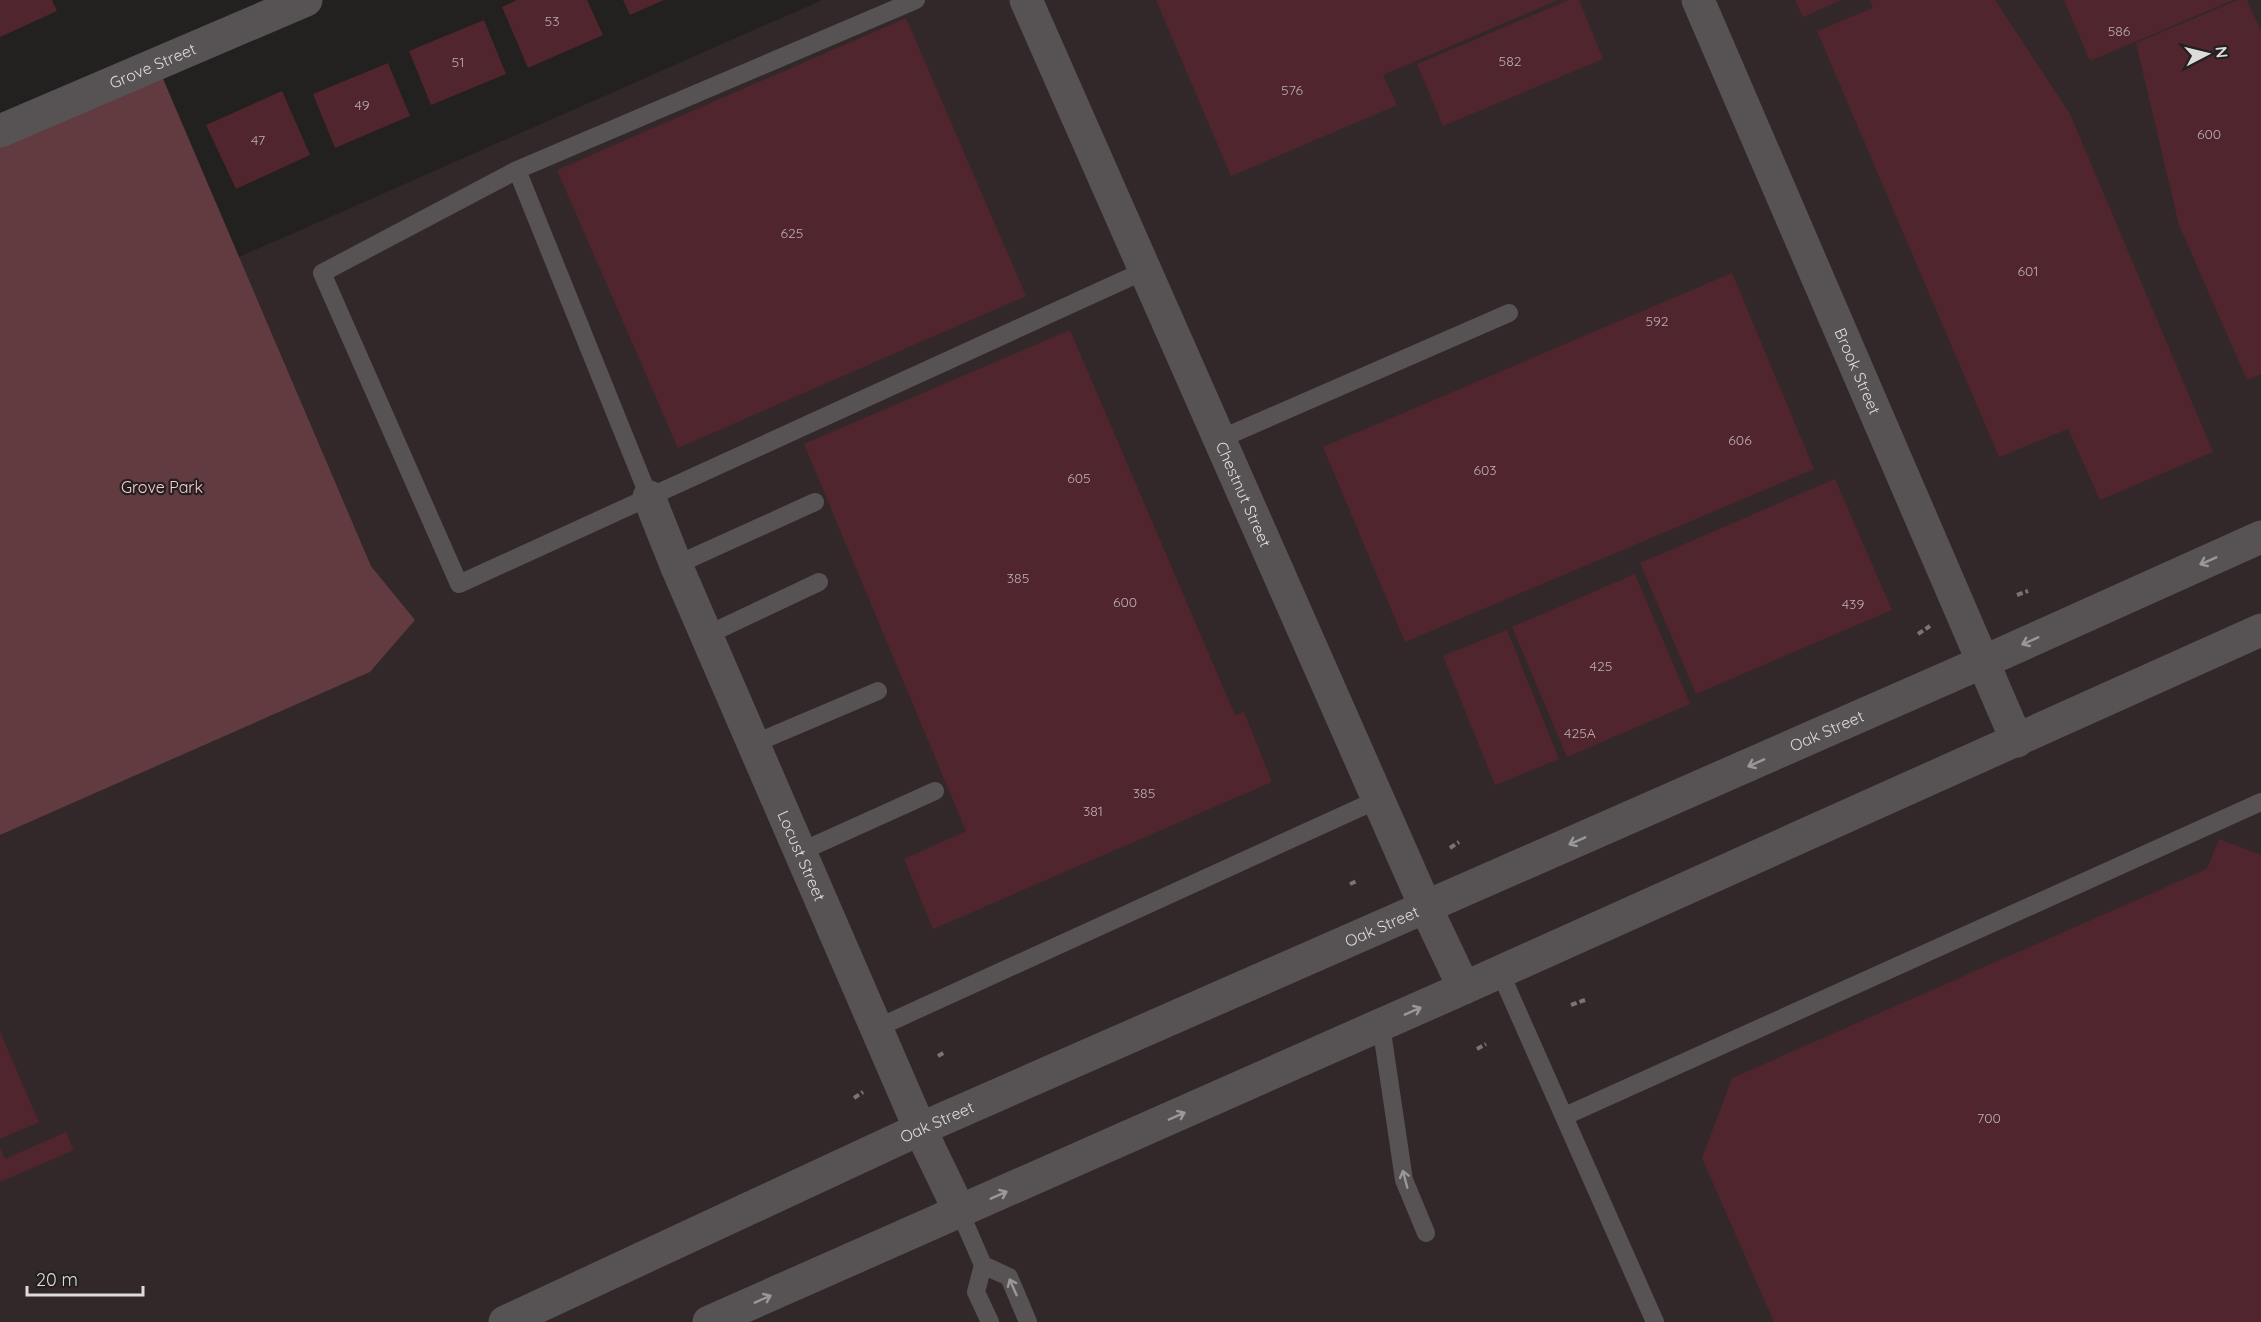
<svg xmlns="http://www.w3.org/2000/svg" width="2261" height="1322" font-family="Quicksand,sans-serif">
<style>
.built{fill:#322829}
.green{fill:#623b41}
.building{fill:#51252e}
.lines{fill:none;stroke-linecap:round;stroke-linejoin:round}
.path{stroke:#787575;stroke-width:4;stroke-dasharray:6 3;stroke-linecap:butt}
.lane{stroke:#575354;stroke-width:18}
.street{stroke:#575354;stroke-width:33}
.secondary{stroke:#575354;stroke-width:33}
.oneway{stroke:#9a9798}
.labels{text-anchor:middle;dominant-baseline:central;stroke-width:4.5;stroke-linejoin:round;paint-order:stroke}
.number-label{font-size:14px;fill:#baaeb0}
.street-label{font-size:16px;fill:#dddbdc;stroke:#232020}
.park-label{font-size:16px;fill:#fdcbd2;stroke:#232020}
</style>
<rect width="100%" height="100%" fill="#232020"/>
<path class="built" d="M822,0H2261V1322H0V835L370,672L415,620L371,566L239,257Z"/>
<path class="green" d="M158,67L371,566L415,620L370,672L0,835V135Z"/>
<path class="building" d="M0,0H52L57,11L0,37Z
M517,0H587L603,35L528,68L502,7Z
M623,0H664L630,15Z
M1156,0H1558L1383,75L1397,105L1231,176Z
M1569,0H1579L1603,59L1443,126L1417,64Z
M1795,0H1841L1803,17Z
M1870,0H1995L2070,114L2213,452L2100,500L2068,429L1999,457L1817,31L1873,8Z
M2064,0H2233L2090,61Z
M2238,0H2247L2261,31V374L2247,380L2179,225L2136,43Z
M906,18L1026,296L678,448L557,170Z
M484,20L506,74L431,105L409,51Z
M388,63L410,116L335,148L313,94Z
M282,91L310,155L236,189L206,125Z
M1732,273L1814,469L1405,642L1323,447Z
M1070,330L1235,715L1244,712L1272,782L933,929L904,859L966,831L804,444Z
M1835,479L1892,610L1696,694L1640,563Z
M1635,574L1690,704L1567,757L1512,627Z
M1507,630L1559,759L1495,785L1443,656Z
M2219,839L2261,855V1322H1774L1702,1158L1732,1078L2207,869Z
M0,1032L39,1122L0,1139Z
M66,1132L74,1150L0,1182V1148L5,1159Z"/>
<g class="lines">
<path class="path" d="M2017,595L2028,591
M1918,634L1930,626
M1450,848L1459,842
M1350,884L1357,881
M1571,1005L1585,1000
M1477,1049L1486,1044
M938,1056L945,1052
M854,1098L863,1092"/>
<path class="lane" d="M916,0L517,170L322,273L459,584L1146,270
M517,170L649,497
M1220,439L1509,313
M676,565L815,502
M707,635L819,582
M753,744L878,691
M800,852L935,791
M1500,972L1655,1322
M1381,1025L1404,1180L1426,1233
M877,1028L1379,799
M1565,1116L2261,802
M960,1212L983,1265L976,1292L990,1322
M983,1265L1009,1277L1028,1322"/>
<g class="street">
<path id="s1" d="M1026,0L1426,908L1464,988"/>
<path id="s2" d="M1698,0L2017,741"/>
<path id="s3" d="M0,131L306,0"/>
<path id="s4" d="M649,497L676,565L920,1129L960,1212"/>
</g>
<g class="secondary">
<path id="s5" d="M505,1322L920,1129L1983,662L2261,537"/>
<path d="M709,1322L1464,988L2261,630"/>
</g>
</g>
<defs><path id="oneway-shaft" d="M-6 0H5M1.5-3L5.5 0L1.5 3" fill="none" stroke-width="1.6" stroke-linecap="round" stroke-linejoin="round" transform="scale(1.5)"/></defs>
<g class="oneway">
<use href="#oneway-shaft" transform="translate(2208 561) rotate(156)"/>
<use href="#oneway-shaft" transform="translate(2030 641) rotate(156)"/>
<use href="#oneway-shaft" transform="translate(1756 763) rotate(156)"/>
<use href="#oneway-shaft" transform="translate(1577 841) rotate(156)"/>
<use href="#oneway-shaft" transform="translate(1413 1011) rotate(-24)"/>
<use href="#oneway-shaft" transform="translate(1177 1116) rotate(-24)"/>
<use href="#oneway-shaft" transform="translate(1405 1179) rotate(-105)"/>
<use href="#oneway-shaft" transform="translate(999 1195) rotate(-24)"/>
<use href="#oneway-shaft" transform="translate(1013 1287) rotate(-114)"/>
<use href="#oneway-shaft" transform="translate(763 1299) rotate(-24)"/>
</g>
<g class="labels">
<g class="number-label">
<text x="552" y="21">53</text>
<text x="2119" y="31">586</text>
<text x="1510" y="61">582</text>
<text x="458" y="62">51</text>
<text x="1292" y="90">576</text>
<text x="362" y="105">49</text>
<text x="2209" y="134">600</text>
<text x="258" y="140">47</text>
<text x="792" y="233">625</text>
<text x="2028" y="271">601</text>
<text x="1657" y="321">592</text>
<text x="1740" y="440">606</text>
<text x="1485" y="470">603</text>
<text x="1079" y="478">605</text>
<text x="1018" y="578">385</text>
<text x="1125" y="602">600</text>
<text x="1853" y="604">439</text>
<text x="1601" y="666">425</text>
<text x="1580" y="733">425A</text>
<text x="1144" y="793">385</text>
<text x="1093" y="811">381</text>
<text x="1989" y="1118">700</text>
</g>
<g class="street-label">
<text stroke="none"><textPath href="#s3" startOffset="166">Grove Street</textPath></text>
<text stroke="none"><textPath href="#s2" startOffset="404">Brook Street</textPath></text>
<text stroke="none"><textPath href="#s1" startOffset="540">Chestnut Street</textPath></text>
<text stroke="none"><textPath href="#s5" startOffset="1448">Oak Street</textPath></text>
<text stroke="none"><textPath href="#s4" startOffset="390">Locust Street</textPath></text>
<text stroke="none"><textPath href="#s5" startOffset="962">Oak Street</textPath></text>
<text stroke="none"><textPath href="#s5" startOffset="476">Oak Street</textPath></text>
</g>
<g class="park-label">
<text x="162" y="487">Grove Park</text>
</g>
</g>
<g transform="translate(2207 54) rotate(83)" stroke="#232020" stroke-width="4.5" paint-order="stroke">
<path d="M0-4.5L10 22L0 15L-10 22Z" fill="#dddbdc"/>
<text y="-9" font-size="16" font-weight="bold" text-anchor="middle" fill="#dddbdc">N</text>
</g>
<path d="M27 1286v9h116v-9" fill="none" stroke="#dddbdc" stroke-width="3"/>
<text x="36" y="1286" font-size="18" fill="#dddbdc" stroke="#232020" stroke-width="4.5" paint-order="stroke">20 m</text>
</svg>
